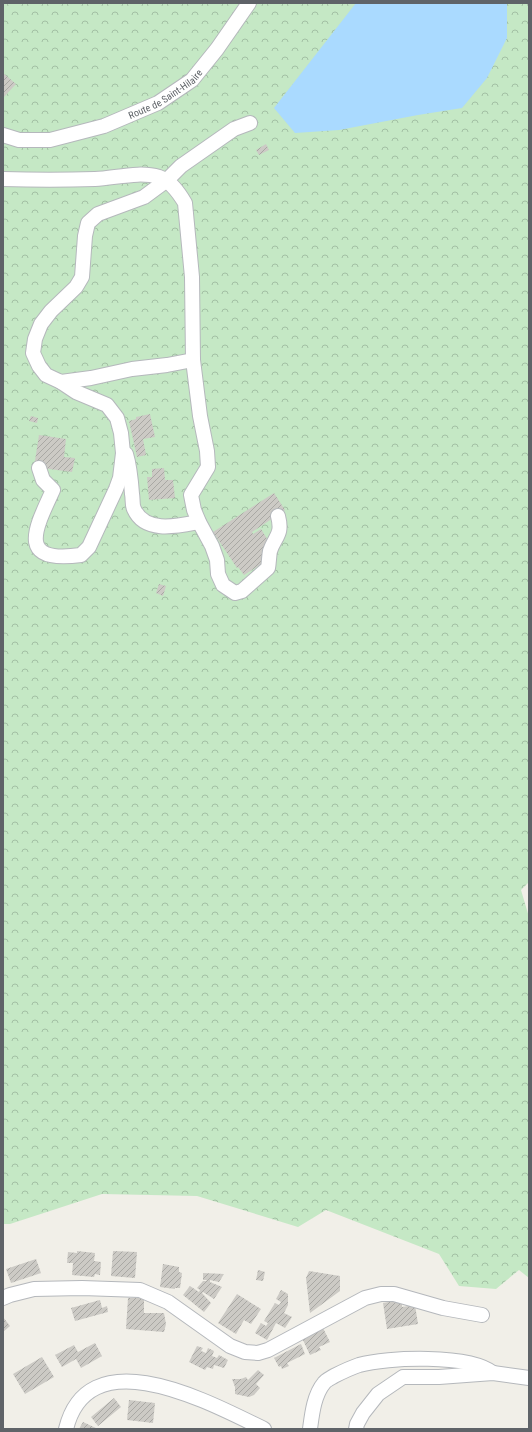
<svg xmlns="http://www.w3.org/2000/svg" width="532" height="1432" font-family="'Roboto Condensed',sans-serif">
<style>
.forest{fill:url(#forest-crowns)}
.water{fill:#aadaff}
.building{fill:url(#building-hatch)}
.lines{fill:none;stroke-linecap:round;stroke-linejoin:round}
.minor-casing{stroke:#b5b8bc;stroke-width:16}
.minor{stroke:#fff;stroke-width:14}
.labels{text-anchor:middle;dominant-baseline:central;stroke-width:3;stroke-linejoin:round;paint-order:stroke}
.street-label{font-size:10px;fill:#5f6368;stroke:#fff}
</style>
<defs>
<pattern id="forest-crowns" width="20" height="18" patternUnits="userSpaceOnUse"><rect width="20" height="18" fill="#c5e8c5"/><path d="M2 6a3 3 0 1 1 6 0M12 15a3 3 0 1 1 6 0" fill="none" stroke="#a3c0a4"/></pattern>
<pattern id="building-hatch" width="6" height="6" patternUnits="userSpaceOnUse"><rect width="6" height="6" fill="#cccac5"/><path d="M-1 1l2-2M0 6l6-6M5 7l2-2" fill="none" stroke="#a9a8a4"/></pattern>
</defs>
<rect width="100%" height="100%" fill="#f1efe8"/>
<path class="forest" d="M3,3H529V882L521,890L529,917V1278L519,1270L496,1289L459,1286L439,1254L326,1210L298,1227L197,1196L102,1194L10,1224H3Z"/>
<path class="water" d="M356,3H507V38L487,78L462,108L418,115L339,130L295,133L274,108Z"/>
<path class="building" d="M3,73L16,84L3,98Z
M266,144L269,150L259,155L256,150Z
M150,414L155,437L143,439L146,455L137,457L129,421L136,419V417Z
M31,416L38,418L37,423L29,421Z
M39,435L66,439L64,457L75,458L72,472L34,467Z
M164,468L165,480H173L175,498L149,500L147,477H152V469Z
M274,493L285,510L252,532L253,534L261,529L271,545L262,551L268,560L244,575L238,567L237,568L213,532Z
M159,584L166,586L163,596L156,593Z
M77,1251L95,1253L94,1261L101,1262L100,1275L95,1274L94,1277L72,1275L73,1263H67L68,1252L77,1253Z
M113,1251L137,1252L135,1278L111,1276Z
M36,1259L41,1273L11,1283L6,1269Z
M163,1264L179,1267V1272L182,1273L180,1288H175V1289L160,1287Z
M258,1270L265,1272L263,1281L256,1280Z
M309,1271L340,1276V1291L310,1313L306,1278Z
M203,1273L224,1274L219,1282L210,1280V1282L222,1287L214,1299L203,1292L202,1293L211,1303L204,1312L183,1295L190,1286L199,1292L200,1290L197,1288L203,1281H206L207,1280H203Z
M281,1290L288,1294V1305L284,1313L292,1317L285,1328L276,1323L267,1340L255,1333L261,1323L266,1326L268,1323L264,1321L275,1303L279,1305L281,1302L276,1299Z
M237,1294L261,1309L251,1324L244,1320L236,1334L218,1323Z
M128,1298H144V1313H164L166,1324L164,1332L126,1329Z
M100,1300L102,1308L107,1306L108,1312L75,1321L71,1308Z
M399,1300L402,1302V1307L415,1305L418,1324L387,1329L383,1303Z
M3,1317L10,1326L3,1332Z
M323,1328L330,1342L319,1347L321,1350L310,1355L302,1338Z
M95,1343L102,1356L81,1368L76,1359L62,1367L55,1355L74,1345L78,1352Z
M301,1344L305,1354L287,1363L289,1366L282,1369L281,1366L279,1367L274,1358Z
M197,1346L203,1348L201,1351L206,1353L208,1348L214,1351L212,1356L217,1358L219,1355L228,1360L224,1368L214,1365L213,1369L207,1367L205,1370L189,1362Z
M42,1357L54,1377L25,1394L13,1374Z
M258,1370L264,1375L256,1384L260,1388L254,1395L249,1397L235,1394V1387L232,1379H241L246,1377L248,1380Z
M114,1398L121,1407L98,1426L91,1417Z
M129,1400L155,1403L153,1423L127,1420Z
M83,1422L98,1429H79Z"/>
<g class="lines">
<g class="minor-casing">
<g id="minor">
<path id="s1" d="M3,135L19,140H50L104,126L158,103L192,80L217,49L249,3"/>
<path d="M3,179C34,180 65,180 95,179C116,178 139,171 159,177C171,181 179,193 185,203L192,277L193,360L200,416L207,451L208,467L191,495L194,510L199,522L212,546L217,560L218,574L223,585L235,593L242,591L268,568C269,563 269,556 270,551C275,536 283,535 278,516"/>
<path d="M193,360L167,365L132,369L91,378L61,382L46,375L39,366L33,353L35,339L41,324L51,311L76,287L82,277L85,236L88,223L98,214L144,197L167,180L181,166L234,129L250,123"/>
<path d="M126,454C130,467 131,480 132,494C133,498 132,505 134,509C145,534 178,526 199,522"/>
<path d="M39,468L43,480L53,490C35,529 16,564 81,555L89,547L116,489L120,478L123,453L121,433L117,418L107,405L76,392L61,382"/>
<path d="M3,1298L10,1295L34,1289L82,1288L140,1290L168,1302L230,1346L245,1352L258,1353L268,1350L365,1298L381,1294H394L443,1308L482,1315"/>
<path d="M66,1429C89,1336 212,1404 264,1429"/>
<path d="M310,1429C312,1414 314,1395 324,1383C326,1380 331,1378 334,1376C342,1372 350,1368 359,1365C387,1357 470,1354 493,1373"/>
<path d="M356,1429L357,1424L363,1413L378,1394L403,1377H439L493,1373L529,1378"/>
</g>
</g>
<use href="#minor" class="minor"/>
</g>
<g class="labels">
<g class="street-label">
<text stroke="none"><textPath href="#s1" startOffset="173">Route de Saint-Hilaire</textPath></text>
</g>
</g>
<rect width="532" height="1432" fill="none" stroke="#5f6368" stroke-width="8"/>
</svg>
